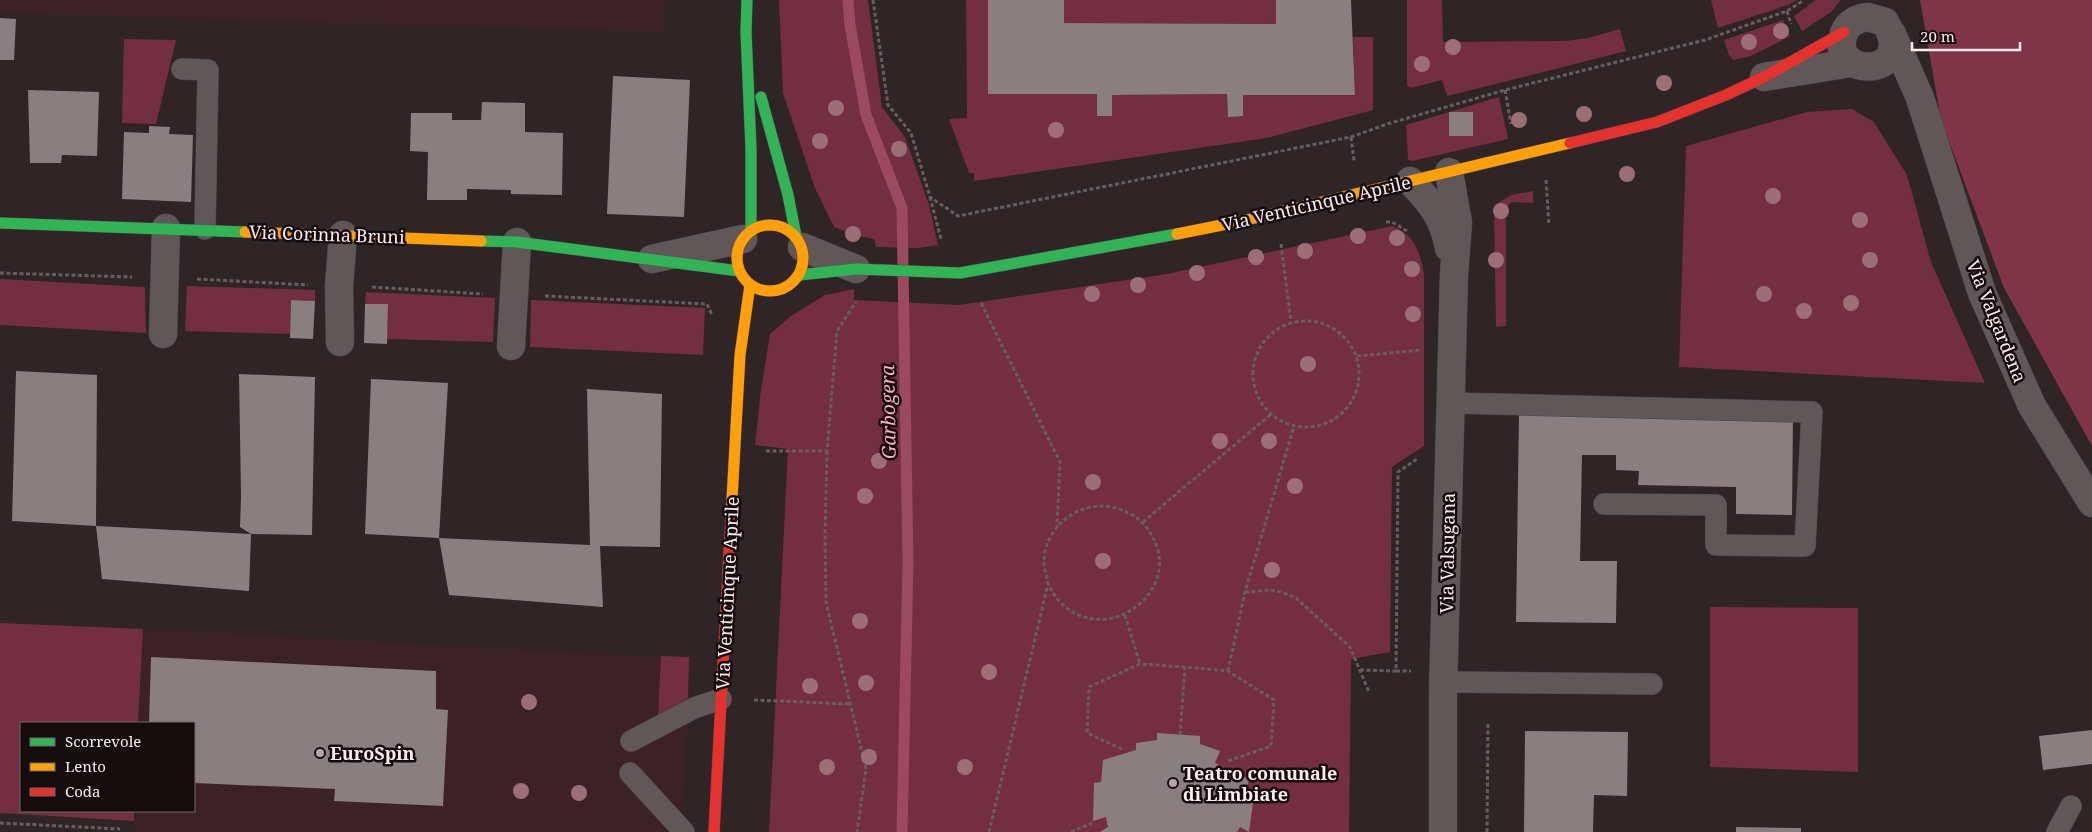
<svg xmlns="http://www.w3.org/2000/svg" width="2092" height="832" font-family="'Noto Serif',serif">
<style>
.built{fill:#3c2127}
.green{fill:#742e41}
.forest{fill:#7f3447}
.lines{fill:none;stroke-linecap:round;stroke-linejoin:round}
.stream{stroke:#9c4b5e;stroke-width:11}
.building{fill:#897e80}
.lane-casing{stroke:#4d4245;stroke-width:22}
.street-casing{stroke:#4d4245;stroke-width:29}
.fast-casing{stroke:#4d4245;stroke-width:12}
.slow-casing{stroke:#4d4245;stroke-width:12}
.jam-casing{stroke:#4d4245;stroke-width:12}
.path{stroke:#665d5f;stroke-width:3;stroke-dasharray:4 2.5;stroke-linecap:butt}
.lane{stroke:#605759;stroke-width:21}
.street{stroke:#605759;stroke-width:28}
.fast{stroke:#30b455;stroke-width:11}
.slow{stroke:#ff9f0a;stroke-width:11}
.jam{stroke:#e5322d;stroke-width:11}
.tree{fill:#9c6f77}
.poi-dot{fill:#b4a6a9;stroke:#150c0e;stroke-width:2}
.labels{text-anchor:middle;dominant-baseline:central;stroke-width:5;stroke-linejoin:round;paint-order:stroke}
.street-label{font-size:18px;fill:#fcecef;stroke:#150c0e}
.poi-label{font-size:18px;font-weight:bold;fill:#fcecef;stroke:#150c0e;text-anchor:start}
.water-label{font-size:19px;font-style:italic;fill:#fab0be;stroke:#150c0e}
</style>
<rect width="100%" height="100%" fill="#2f2426"/>
<path class="built" d="M0,0H665L662,32L0,13Z
M143,629L691,659L681,832H134V811H194V723H138Z"/>
<path class="green" d="M779,0H868L882,107L905,137L929,205L938,245L919,248L876,247L874,239L854,235L834,227L815,188L783,93Z
M966,0H988V94H1097V116H1112V95L1227,94L1228,116H1243V95H1355L1353,37H1373V110L1267,138L974,181V173H969L949,119L967,118Z
M1064,0H1276V24L1064,23Z
M1407,0H1442L1443,42L1566,41L1588,38L1620,29L1626,51L1447,96L1442,80L1411,88L1407,85Z
M1711,0H1797L1788,5L1718,28Z
M1816,0H1841L1831,12L1802,31L1794,16Z
M1783,20L1790,36L1751,56L1733,60L1729,55L1724,40Z
M124,39L176,40L156,124L122,123Z
M1499,97L1508,139L1412,161L1408,160L1406,125Z
M1852,109L1874,122L1907,175L1931,262L1985,383L1679,367L1686,146L1807,112Z
M1533,191V203L1512,202L1506,207V326L1496,327L1494,209L1496,204L1511,195Z
M1392,226C1415,235 1420,251 1424,275V446L1392,467L1390,652L1351,659L1349,832H769L788,449L755,445L761,390L770,334L791,316L825,295L854,289V300L959,305L1167,274Z
M0,279L145,287L146,333L0,325Z
M187,286L315,290V301L291,300L290,334L185,331Z
M366,292L495,298L493,342L387,339L388,305L365,304Z
M531,300L705,308L703,355L530,347Z
M1710,607L1858,608V772L1710,767Z
M0,623L143,629L138,723H21V811H134V821L0,813Z
M661,656L689,657L688,698L662,717H658Z"/>
<path class="forest" d="M1920,0H2092V446L2004,288L1941,120Z"/>
<g class="lines">
<path class="stream" d="M848,0L850,25L866,115L902,208L908,563L902,832"/>
</g>
<path class="building" d="M988,0H1064V23L1276,24V0H1351L1355,95H1243V116L1228,117L1227,94L1112,95V116H1097V94H988Z
M0,18L16,19L14,60H0Z
M613,76L690,80L684,217L607,214Z
M28,90L99,92L97,156L62,155L61,163H30Z
M482,102L525,103V132L563,133L562,195L511,194V190L467,189V200H427L428,152L410,151L411,113H452V120H481Z
M1449,112H1473V136H1449Z
M149,126L170,127L169,134L193,135L191,202L122,199L124,132L149,133Z
M291,300L315,301L313,339L290,338Z
M365,304H388L387,344L364,343Z
M16,371L97,375L96,526L12,521Z
M239,374L315,377L312,535L251,534L240,527L241,497Z
M371,379L448,383L439,538L365,534Z
M587,389L662,394L660,547L600,546L603,607L449,595L439,538L590,545Z
M1519,413L1793,417L1792,515L1736,514V487L1638,485L1639,471L1616,470V455H1582L1580,561H1617L1616,623L1516,622Z
M96,526L251,534L249,591L102,579Z
M151,657L436,671V709L448,710L443,806L334,801L335,789L194,783V723H149Z
M2092,730V764L2043,770L2039,736Z
M1525,731L1628,732L1627,796L1594,795L1593,832H1524Z
M1157,733L1200,736V744L1220,751L1215,763L1249,779L1246,794L1254,796L1249,832L1240,827L1237,832H1100L1108,827L1106,817L1093,821L1094,783L1101,782L1103,760L1136,750V743L1157,740Z
M1736,827L1801,828V832H1736Z"/>
<g class="lines">
<g class="lane-casing">
<path id="lane" d="M182,69L208,70L205,229
M1451,403L1812,412L1805,546L1716,545V505L1604,504
M1444,682L1652,684
M631,741L694,708L721,699
M630,773L684,832
M2057,832L2071,806"/>
</g>
<g class="street-casing">
<path id="street" d="M1868,17L1885,22C1919,80 1826,79 1844,33C1848,23 1857,18 1868,17Z
M1892,34L1920,98L1982,293L2032,406L2092,503
M1764,77L1851,63
M1410,181C1430,201 1444,218 1449,248
M802,247L856,269
M652,259L743,239
M163,334L166,228
M340,342L339,286L343,235
M511,346L517,242
M1443,832V692L1454,274L1458,223L1449,172"/>
</g>
<g class="fast-casing">
<path id="fast" d="M747,0L746,32L751,149V231
M761,97L788,195L796,236
M0,223L245,232
M481,241L517,242L739,271
M799,275L856,269L960,273L1177,234"/>
</g>
<g class="slow-casing">
<path id="slow" d="M737 258a33 33 0 1 1 66 0a33 33 0 1 1-66 0Z
M245,232L481,241
M1177,234L1242,221L1570,143
M731,517L740,355L750,285"/>
</g>
<g class="jam-casing">
<path id="jam" d="M1570,143L1657,122L1726,95L1764,77L1844,32
M714,832L731,517"/>
</g>
<path class="path" d="M873,0L888,105L911,133L930,197L958,216L1351,137L1387,124L1505,90L1705,40L1787,11L1804,0
M1787,11L1791,24
M1505,90L1511,124
M1351,137L1354,161
M1546,180L1549,225
M930,197L941,239
M1386,222H1392L1407,231
M1281,244L1291,322
M0,273L132,277
M197,279L308,285
M372,287L483,294
M545,296L707,304L712,315
M981,303L1060,462L1057,526
M1253 374a53 53 0 1 1 106 0a53 53 0 1 1-106 0Z
M1357,356L1421,350
M766,451H827L837,331L856,302
M827,451L825,535L826,602L866,769L857,832
M1143,522L1270,415
M1245,592L1270,590L1281,592L1296,598L1350,647L1369,692
M1125,615L1140,664
M1360,670L1396,671L1398,472L1417,459
M1228,671L1245,592L1294,426
M1396,671H1411
M754,700L850,704
M1180,735L1185,667
M1122,749L1087,733L1089,687L1140,664L1185,667L1228,671L1274,700L1271,746L1228,761
M0,823L120,829
M1237,831L1238,832
M989,832L1048,584C1047,578 1045,571 1044,565C1042,527 1081,498 1116,508C1130,512 1141,519 1149,531C1189,589 1105,652 1058,600C1054,595 1051,589 1048,584
M1071,832L1092,823
M1487,832L1488,722"/>
<use href="#lane" class="lane"/>
<use href="#street" class="street"/>
<use href="#fast" class="fast"/>
<use href="#slow" class="slow"/>
<use href="#jam" class="jam"/>
</g>
<g class="tree">
<circle cx="1781" cy="31" r="8"/>
<circle cx="1749" cy="42" r="8"/>
<circle cx="1453" cy="47" r="8"/>
<circle cx="1422" cy="64" r="8"/>
<circle cx="1664" cy="83" r="8"/>
<circle cx="836" cy="108" r="8"/>
<circle cx="1584" cy="114" r="8"/>
<circle cx="1519" cy="120" r="8"/>
<circle cx="1056" cy="130" r="8"/>
<circle cx="820" cy="141" r="8"/>
<circle cx="899" cy="149" r="8"/>
<circle cx="1627" cy="174" r="8"/>
<circle cx="1773" cy="196" r="8"/>
<circle cx="1501" cy="211" r="8"/>
<circle cx="1860" cy="220" r="8"/>
<circle cx="853" cy="234" r="8"/>
<circle cx="1358" cy="236" r="8"/>
<circle cx="1397" cy="238" r="8"/>
<circle cx="1305" cy="251" r="8"/>
<circle cx="1256" cy="257" r="8"/>
<circle cx="1496" cy="260" r="8"/>
<circle cx="1870" cy="260" r="8"/>
<circle cx="1412" cy="269" r="8"/>
<circle cx="1197" cy="273" r="8"/>
<circle cx="1138" cy="285" r="8"/>
<circle cx="1092" cy="294" r="8"/>
<circle cx="1764" cy="294" r="8"/>
<circle cx="1851" cy="303" r="8"/>
<circle cx="1804" cy="311" r="8"/>
<circle cx="1413" cy="314" r="8"/>
<circle cx="1308" cy="364" r="8"/>
<circle cx="1220" cy="441" r="8"/>
<circle cx="1269" cy="441" r="8"/>
<circle cx="879" cy="461" r="8"/>
<circle cx="1093" cy="482" r="8"/>
<circle cx="1295" cy="486" r="8"/>
<circle cx="865" cy="496" r="8"/>
<circle cx="1103" cy="561" r="8"/>
<circle cx="1272" cy="570" r="8"/>
<circle cx="860" cy="621" r="8"/>
<circle cx="989" cy="672" r="8"/>
<circle cx="866" cy="683" r="8"/>
<circle cx="810" cy="686" r="8"/>
<circle cx="529" cy="702" r="8"/>
<circle cx="869" cy="757" r="8"/>
<circle cx="827" cy="767" r="8"/>
<circle cx="965" cy="767" r="8"/>
<circle cx="521" cy="791" r="8"/>
<circle cx="579" cy="793" r="8"/>
</g>
<g class="poi-dot">
<circle cx="320" cy="753" r="5"/>
<circle cx="1173" cy="783" r="5"/>
</g>
<g class="labels">
<g class="street-label">
<text transform="translate(1316 203) rotate(-13)">Via Venticinque Aprile</text>
<text transform="translate(327 234) rotate(2)">Via Corinna Bruni</text>
<text transform="translate(1997 321) rotate(68)">Via Valgardena</text>
<text transform="translate(1447 553) rotate(-89)">Via Valsugana</text>
<text transform="translate(727 593) rotate(-87)">Via Venticinque Aprile</text>
</g>
<g class="poi-label">
<text x="330" y="753">EuroSpin</text>
<text x="1183" y="773">Teatro comunale<tspan x="1183" dy="21">di Limbiate</tspan></text>
</g>
<g class="water-label">
<text transform="translate(888 412) rotate(-91)">Garbogera</text>
</g>
</g>
<rect x="20" y="722" width="175" height="90" fill="#150c0e" stroke="#716668"/>
<rect x="30" y="738" width="25" height="8" fill="#30b455" stroke="#716668"/>
<text x="65" y="747" font-size="15" fill="#fcecef">Scorrevole</text>
<rect x="30" y="763" width="25" height="8" fill="#ff9f0a" stroke="#716668"/>
<text x="65" y="772" font-size="15" fill="#fcecef">Lento</text>
<rect x="30" y="788" width="25" height="8" fill="#e5322d" stroke="#716668"/>
<text x="65" y="797" font-size="15" fill="#fcecef">Coda</text>
<path d="M1912 42v8h108v-8" fill="none" stroke="#fcecef" stroke-width="2.5"/>
<text x="1920" y="42" font-size="15" fill="#fcecef" stroke="#150c0e" stroke-width="4" paint-order="stroke">20 m</text>
</svg>
